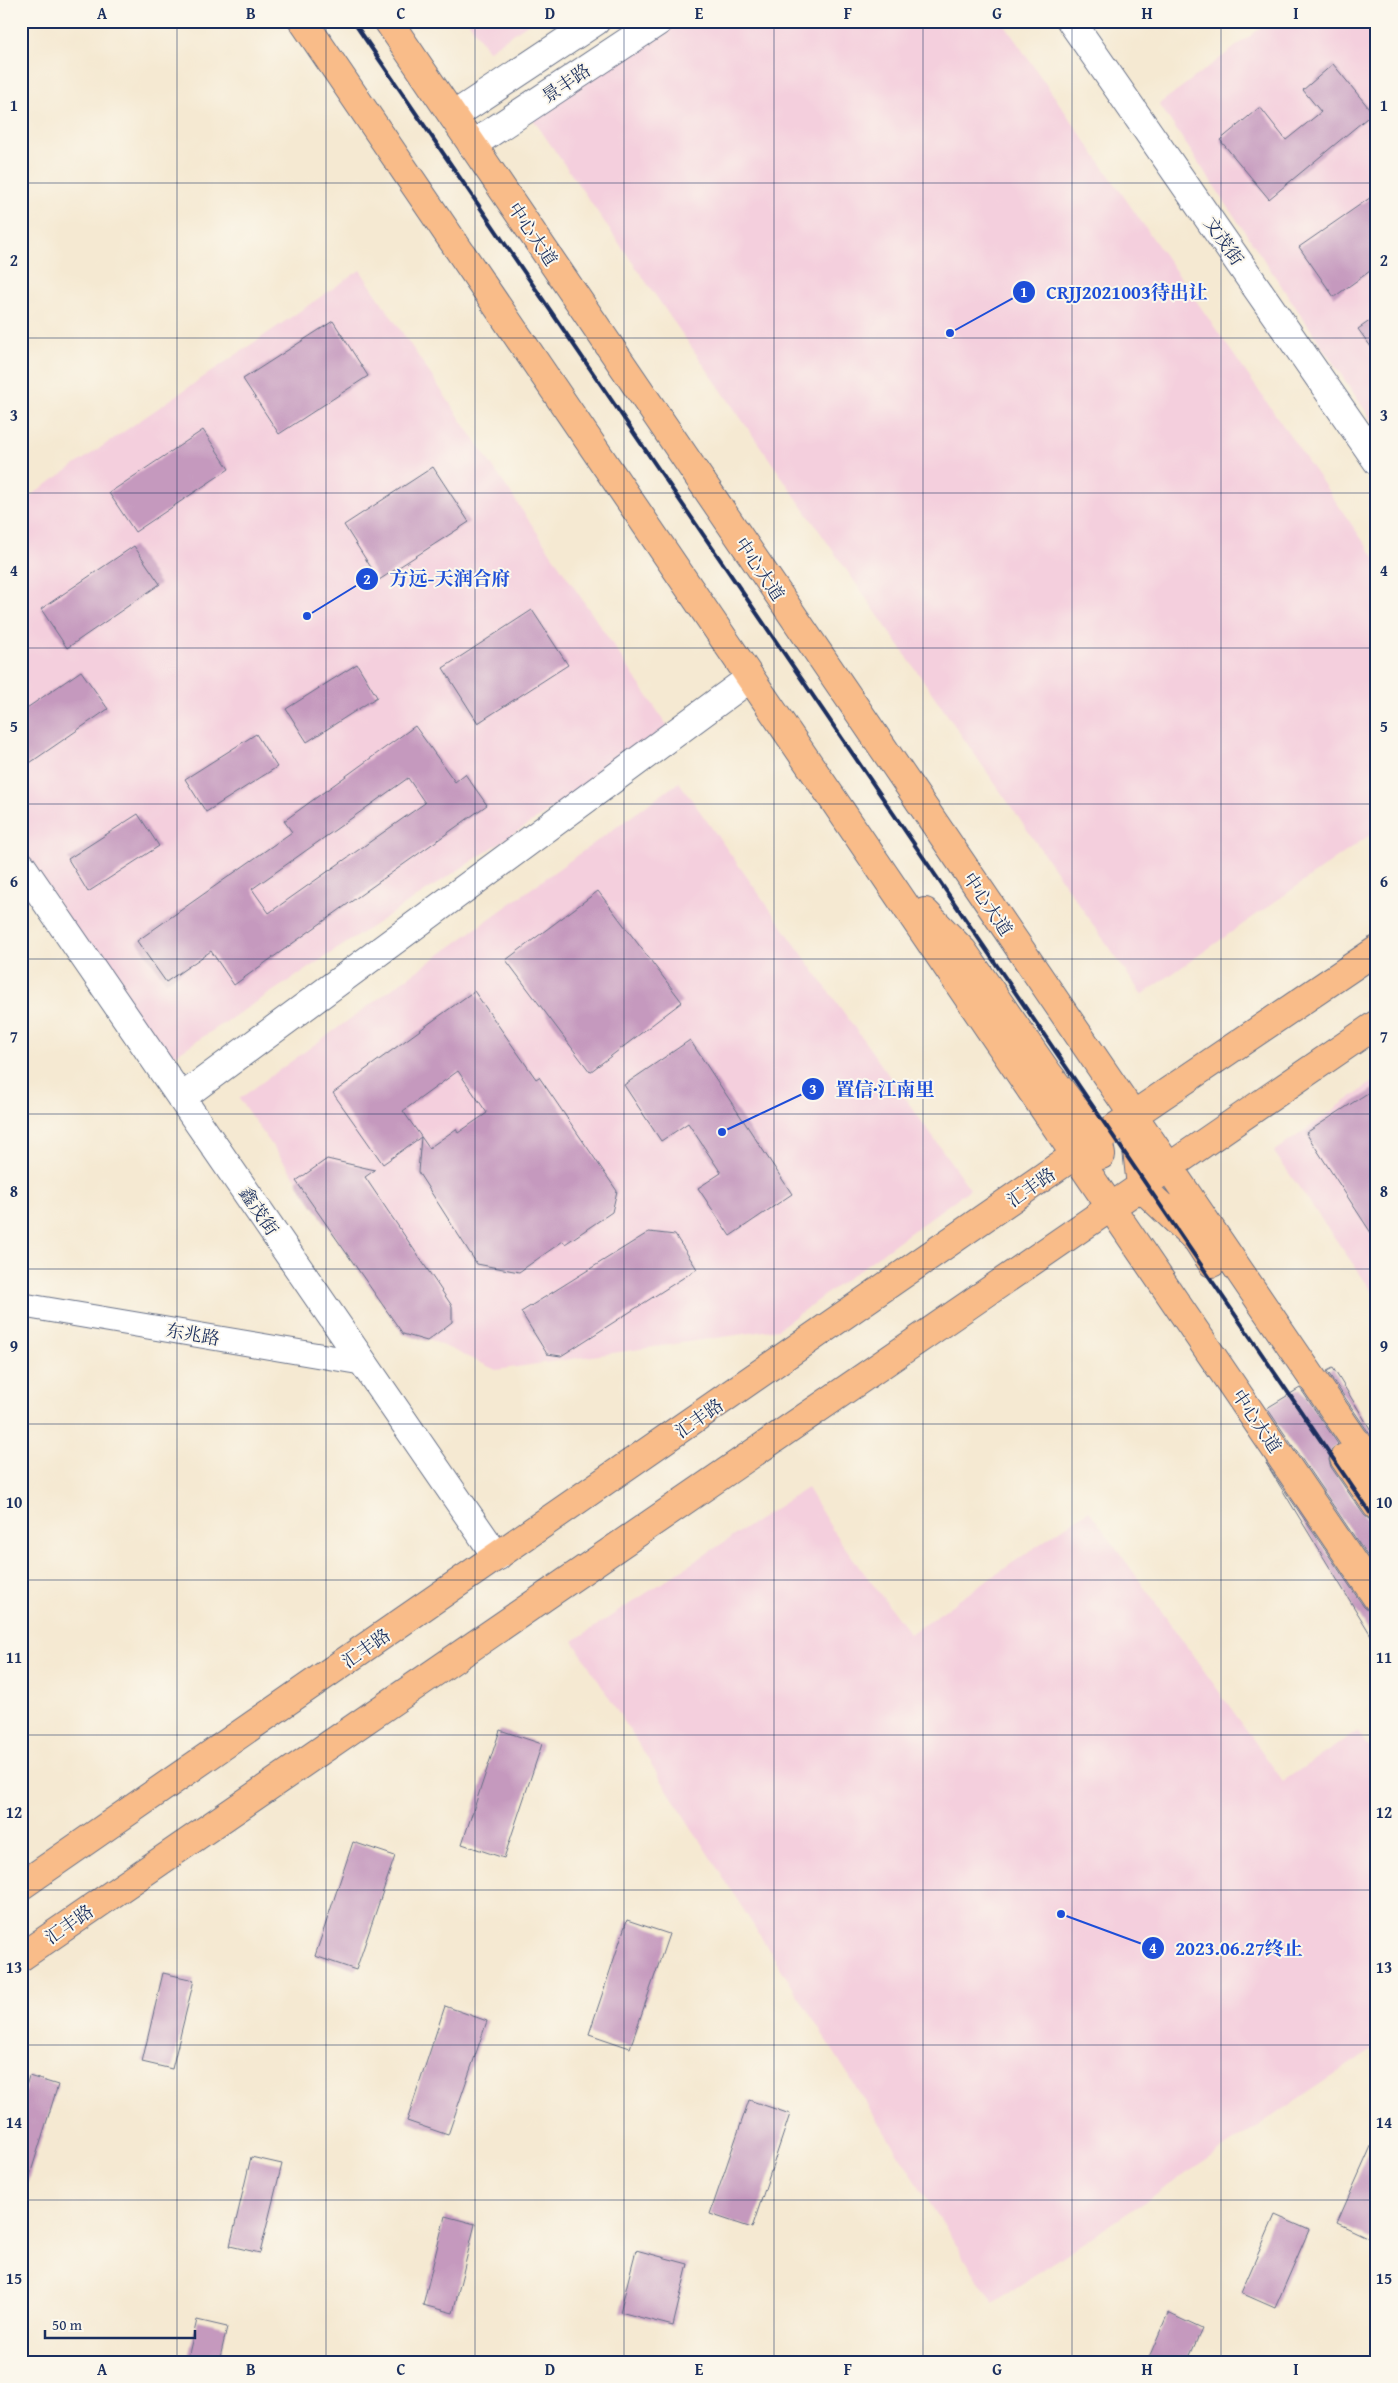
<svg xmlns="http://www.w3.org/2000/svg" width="1398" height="2383" font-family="'Gentium Book Plus','Noto Serif SC',serif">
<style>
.built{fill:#f4cfdd}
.building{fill:#c599be;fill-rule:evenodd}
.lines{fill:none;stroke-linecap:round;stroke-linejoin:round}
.minor-casing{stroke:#677087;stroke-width:26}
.tertiary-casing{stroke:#677087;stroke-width:30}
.primary-casing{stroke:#677087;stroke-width:30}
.minor{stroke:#fff;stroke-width:24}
.tertiary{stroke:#fff;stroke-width:28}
.primary{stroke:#f9bc89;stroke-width:28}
.rail{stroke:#1b2f5e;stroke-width:4}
.grid{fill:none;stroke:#1b2f5e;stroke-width:1;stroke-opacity:0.55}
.labels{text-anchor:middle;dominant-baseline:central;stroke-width:4;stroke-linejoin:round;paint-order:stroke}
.street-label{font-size:18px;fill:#1b2f5e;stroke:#fbf7ec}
.leader{fill:none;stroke:#1d4ed8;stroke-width:2}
.callout-dot{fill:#1d4ed8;stroke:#fbf7ec;stroke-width:2}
.mark-label{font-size:15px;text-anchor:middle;font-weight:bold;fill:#fff}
.callout-label{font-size:19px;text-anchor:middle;font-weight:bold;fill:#1d4ed8;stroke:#fbf7ec;stroke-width:4;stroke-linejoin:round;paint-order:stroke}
.neatline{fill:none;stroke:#1b2f5e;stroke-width:2}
.grid-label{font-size:16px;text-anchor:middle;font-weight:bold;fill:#1b2f5e}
</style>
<rect width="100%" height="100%" fill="#fbf7ec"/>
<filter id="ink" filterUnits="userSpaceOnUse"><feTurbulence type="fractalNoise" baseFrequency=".02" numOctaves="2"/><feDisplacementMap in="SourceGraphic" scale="10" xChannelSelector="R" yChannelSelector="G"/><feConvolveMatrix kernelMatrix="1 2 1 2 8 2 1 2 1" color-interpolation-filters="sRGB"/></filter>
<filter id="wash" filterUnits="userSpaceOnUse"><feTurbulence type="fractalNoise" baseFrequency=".0096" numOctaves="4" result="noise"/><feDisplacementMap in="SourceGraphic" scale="20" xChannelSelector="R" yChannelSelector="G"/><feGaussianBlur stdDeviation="1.12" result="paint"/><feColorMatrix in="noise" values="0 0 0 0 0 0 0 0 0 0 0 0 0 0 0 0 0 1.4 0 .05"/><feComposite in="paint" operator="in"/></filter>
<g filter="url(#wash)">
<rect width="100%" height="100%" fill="#f5e9d2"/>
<path class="built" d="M468,21H532L488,51Z
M643,21H1002L1377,561V830L1142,995L523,105Z
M1270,21H1377V428L1159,104Z
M360,270L671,731L163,1063L21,847V502Z
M679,782L970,1189L778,1329L496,1370L401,1326L239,1099Z
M1377,1079V1298L1274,1152Z
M807,1488L835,1534L910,1634L1089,1510L1283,1781L1358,1731L1377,1759V2046L993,2303L573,1641Z"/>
<g id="blocks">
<path class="building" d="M1333,64L1373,113L1269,199L1220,140L1260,107L1286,140L1321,112L1303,90Z
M1377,193V266L1334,297L1299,247Z
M1377,316V355L1358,329Z
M333,321L368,376L279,434L243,379Z
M203,430L229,469L135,532L109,493Z
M433,467L469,522L379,580L344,525Z
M134,546L160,584L67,648L41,609Z
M532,610L568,665L478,723L443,668Z
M357,664L377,697L307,742L286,709Z
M81,671L108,709L21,769V712Z
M415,726L455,782L465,774L487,805L234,985L211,951L166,982L137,941L292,832L284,821ZM408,778L425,803L269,913L252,889Z
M256,734L277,767L206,812L185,779Z
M138,814L159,846L88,892L68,859Z
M598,891L682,1002L590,1072L506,960Z
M474,991L536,1079L539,1077L617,1191L612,1212L565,1244L563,1241L519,1272L477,1264L418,1172L421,1137L383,1164L333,1093ZM458,1071L487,1113L458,1133L456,1129L429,1148L403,1111Z
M690,1040L792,1194L730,1236L698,1188L721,1173L688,1123L661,1141L624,1085Z
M1377,1087V1242L1306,1133Z
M327,1159L375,1170L365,1177L452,1306V1322L427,1341L403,1334L296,1181Z
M649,1232L675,1235L697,1269L561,1356L547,1354L521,1312Z
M1333,1368L1377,1440V1445L1327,1371Z
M1300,1388L1338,1444L1330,1452L1329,1460L1331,1467L1364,1515L1370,1520L1377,1521V1570L1267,1408Z
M1266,1463L1364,1607L1370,1612L1377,1613V1645Z
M500,1730L542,1744L504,1858L462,1844Z
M353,1842L395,1856L356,1970L315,1956Z
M627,1920L669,1934L630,2048L589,2034Z
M163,1973L194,1980L172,2069L142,2062Z
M445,2006L487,2021L448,2135L407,2121Z
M29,2076L58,2085L25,2191H21V2102Z
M749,2100L790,2114L752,2228L710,2214Z
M1377,2133V2227L1371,2239L1337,2223Z
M251,2157L282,2164L260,2253L230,2246Z
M1275,2215L1309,2230L1275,2308L1241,2293Z
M445,2216L475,2224L453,2313L423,2305Z
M636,2250L688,2264L673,2326L620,2312Z
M1168,2313L1202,2329L1187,2362H1147Z
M197,2320L227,2327L219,2362H187Z"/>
</g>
</g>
<g filter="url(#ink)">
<use href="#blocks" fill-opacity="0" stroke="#677087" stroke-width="1"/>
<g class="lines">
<g class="minor-casing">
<path id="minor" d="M21,1305L364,1363"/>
</g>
<g class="tertiary-casing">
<path id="tertiary" d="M1071,21L1377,461
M453,116L596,21
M472,145L659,21
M21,865L497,1557
M181,1098L750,678"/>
</g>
<g class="primary-casing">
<path id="primary" d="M303,21L1377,1598
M388,21L1377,1473
M925,912L963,951L1047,1072L1098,1139L1101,1155
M1134,1120L1141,1187L1197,1240L1212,1263
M1344,1458L1377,1506
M21,1886L1098,1139L1377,950
M21,1957L1377,1024"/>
</g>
<use href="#minor" class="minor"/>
<use href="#tertiary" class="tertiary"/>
<use href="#primary" class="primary"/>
<path class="rail" d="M353,21L1377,1523"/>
</g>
</g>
<path class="grid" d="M177,21V2362M326,21V2362M475,21V2362M624,21V2362M774,21V2362M923,21V2362M1072,21V2362M1221,21V2362M21,183H1377M21,338H1377M21,493H1377M21,648H1377M21,804H1377M21,959H1377M21,1114H1377M21,1269H1377M21,1424H1377M21,1580H1377M21,1735H1377M21,1890H1377M21,2045H1377M21,2200H1377"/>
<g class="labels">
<g class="street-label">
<text transform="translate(566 83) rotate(-34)">景丰路</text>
<text transform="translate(533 234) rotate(56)">中心大道</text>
<text transform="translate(1224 241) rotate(55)">文茂街</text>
<text transform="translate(760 569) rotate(56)">中心大道</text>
<text transform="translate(988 904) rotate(56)">中心大道</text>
<text transform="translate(1031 1187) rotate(-35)">汇丰路</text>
<text transform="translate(259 1211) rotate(56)">鑫茂街</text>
<text transform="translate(193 1334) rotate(10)">东兆路</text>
<text transform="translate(699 1418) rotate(-35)">汇丰路</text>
<text transform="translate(1257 1421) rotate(56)">中心大道</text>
<text transform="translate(366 1648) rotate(-35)">汇丰路</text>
<text transform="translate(69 1924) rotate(-35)">汇丰路</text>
</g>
</g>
<path class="leader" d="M950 333L1024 292M307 616L367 579M722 1132L813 1089M1061 1914L1153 1948"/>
<g class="callout-dot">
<circle cx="950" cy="333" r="5"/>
<circle cx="307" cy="616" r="5"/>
<circle cx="722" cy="1132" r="5"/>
<circle cx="1061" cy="1914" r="5"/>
<circle cx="1024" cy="292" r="12"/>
<circle cx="367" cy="579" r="12"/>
<circle cx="813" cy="1089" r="12"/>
<circle cx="1153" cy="1948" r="12"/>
</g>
<g class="mark-label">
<text x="1024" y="297">1</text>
<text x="367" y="584">2</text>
<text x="813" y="1094">3</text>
<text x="1153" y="1953">4</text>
</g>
<g class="callout-label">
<text x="1127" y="299">CRJJ2021003待出让</text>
<text x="450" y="585">方远-天润合府</text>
<text x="885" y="1096">置信·江南里</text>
<text x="1239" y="1955">2023.06.27终止</text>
</g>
<rect width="1398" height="2383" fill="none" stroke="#fbf7ec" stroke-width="55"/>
<path d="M45 2330v8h150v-8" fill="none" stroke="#1b2f5e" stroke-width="2.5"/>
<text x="52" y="2330" font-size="15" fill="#1b2f5e" stroke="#fbf7ec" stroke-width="4" paint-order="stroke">50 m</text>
<rect x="28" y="28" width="1342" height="2328" class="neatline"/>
<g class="grid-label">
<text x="102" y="19">A</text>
<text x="251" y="19">B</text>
<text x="401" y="19">C</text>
<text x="550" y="19">D</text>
<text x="699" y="19">E</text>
<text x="848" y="19">F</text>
<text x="997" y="19">G</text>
<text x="1147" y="19">H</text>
<text x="1296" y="19">I</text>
<text x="14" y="111">1</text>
<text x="1384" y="111">1</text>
<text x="14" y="266">2</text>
<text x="1384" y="266">2</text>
<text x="14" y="421">3</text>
<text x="1384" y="421">3</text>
<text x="14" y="576">4</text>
<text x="1384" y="576">4</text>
<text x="14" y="732">5</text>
<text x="1384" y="732">5</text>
<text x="14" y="887">6</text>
<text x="1384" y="887">6</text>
<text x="14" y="1042">7</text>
<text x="1384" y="1042">7</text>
<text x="14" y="1197">8</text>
<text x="1384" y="1197">8</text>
<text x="14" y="1352">9</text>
<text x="1384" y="1352">9</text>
<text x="14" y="1508">10</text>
<text x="1384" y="1508">10</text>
<text x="14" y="1663">11</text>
<text x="1384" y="1663">11</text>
<text x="14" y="1818">12</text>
<text x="1384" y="1818">12</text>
<text x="14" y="1973">13</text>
<text x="1384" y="1973">13</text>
<text x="14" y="2128">14</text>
<text x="1384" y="2128">14</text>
<text x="14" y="2284">15</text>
<text x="1384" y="2284">15</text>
<text x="102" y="2375">A</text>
<text x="251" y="2375">B</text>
<text x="401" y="2375">C</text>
<text x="550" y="2375">D</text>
<text x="699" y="2375">E</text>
<text x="848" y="2375">F</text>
<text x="997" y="2375">G</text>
<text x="1147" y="2375">H</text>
<text x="1296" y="2375">I</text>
</g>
</svg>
